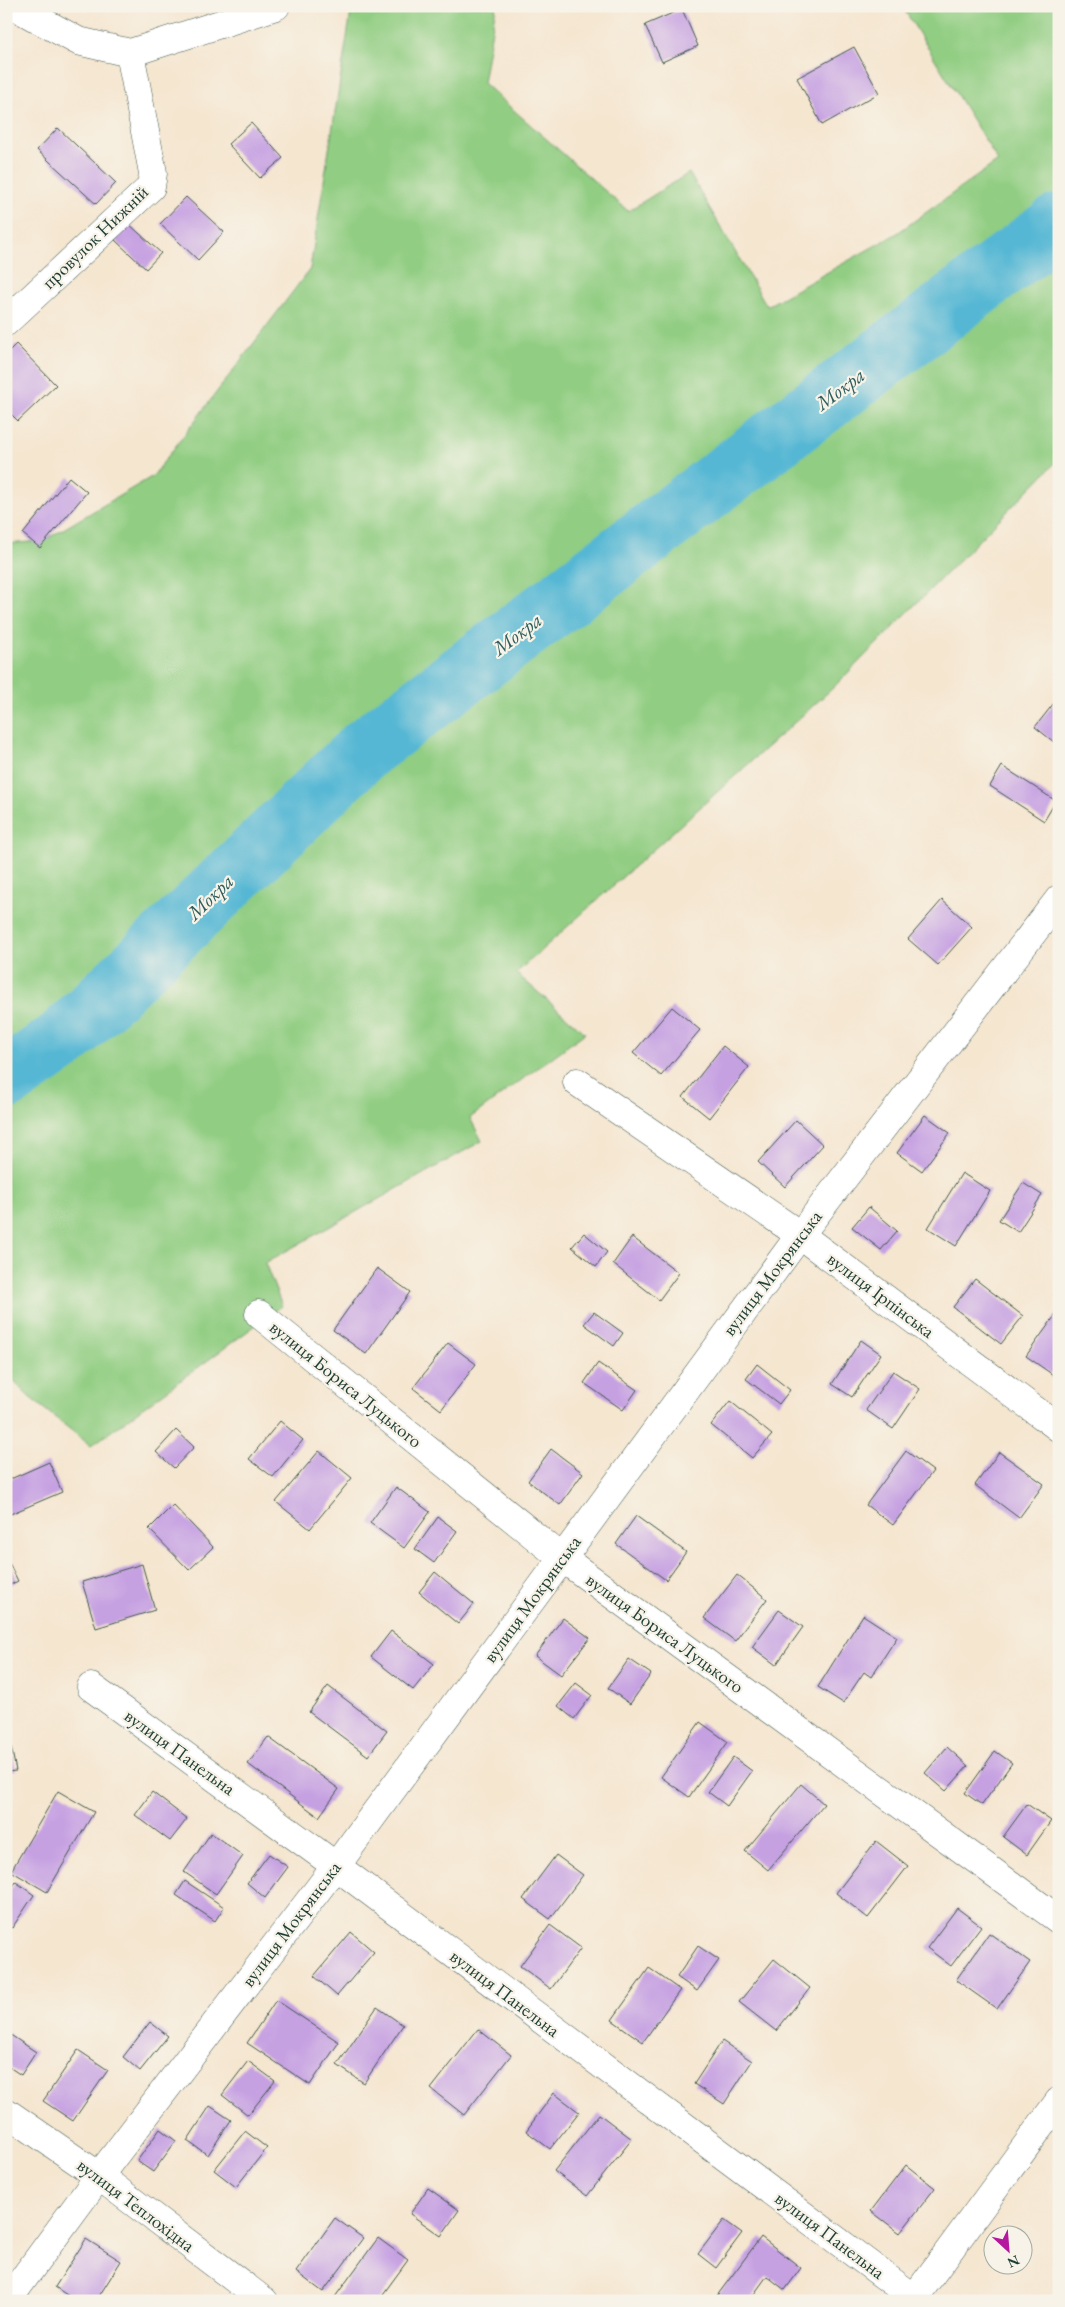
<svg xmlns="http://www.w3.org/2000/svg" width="1065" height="2307" font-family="'EB Garamond',serif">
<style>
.green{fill:#91cd82;stroke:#58855b}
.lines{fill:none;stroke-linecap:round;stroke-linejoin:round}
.river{stroke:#55b7d4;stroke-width:62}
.building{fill:#c6a1e2}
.street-casing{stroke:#3f564b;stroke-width:29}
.street{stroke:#fff;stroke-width:28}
.labels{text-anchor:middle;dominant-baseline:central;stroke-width:4.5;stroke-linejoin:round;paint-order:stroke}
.street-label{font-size:19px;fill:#1f3d34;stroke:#f7f3e8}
.water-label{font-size:20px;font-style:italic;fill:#2c5c5c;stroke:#f7f3e8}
</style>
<rect width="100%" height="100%" fill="#f7f3e8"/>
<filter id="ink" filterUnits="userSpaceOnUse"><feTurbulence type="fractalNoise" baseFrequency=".02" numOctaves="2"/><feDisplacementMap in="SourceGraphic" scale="10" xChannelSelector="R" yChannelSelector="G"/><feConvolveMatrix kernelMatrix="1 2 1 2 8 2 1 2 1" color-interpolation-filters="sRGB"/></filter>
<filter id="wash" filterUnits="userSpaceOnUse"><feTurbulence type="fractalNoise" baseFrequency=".0096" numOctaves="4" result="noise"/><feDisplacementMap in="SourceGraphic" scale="20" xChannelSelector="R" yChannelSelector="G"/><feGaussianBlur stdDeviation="1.12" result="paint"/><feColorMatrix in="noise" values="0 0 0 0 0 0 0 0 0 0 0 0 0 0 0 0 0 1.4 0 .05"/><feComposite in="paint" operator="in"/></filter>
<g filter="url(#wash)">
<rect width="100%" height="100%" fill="#f5e6d0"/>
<path class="green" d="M357,6H496L483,83L628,211L689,173L767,306L896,234L998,161L902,6H1059V254L1048,264L1059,276V459L835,686L516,973L585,1033L470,1118L482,1141L265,1263L282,1306L91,1446L28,1396L6,1374V544L43,541L153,476L310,269L351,12Z"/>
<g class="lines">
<path class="river" d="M6,1079L61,1041L365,749L1059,224"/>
</g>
<g id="blocks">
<path class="building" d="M682,9L698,46L662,62L645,25Z
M854,47L879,93L822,125L797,78Z
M251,123L283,158L260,178L228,144Z
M58,128L116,183L96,204L37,150Z
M186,197L224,232L198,260L160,224Z
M129,224L161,253L146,269L115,240Z
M16,344L56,385L18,421L6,409V354Z
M69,477L87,492L40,548L23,534Z
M1054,703L1059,707V746L1035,727Z
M1002,766L1056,801L1044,821L990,786Z
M942,900L972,927L938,965L908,939Z
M672,1007L700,1030L661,1076L633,1053Z
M723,1046L749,1067L709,1118L683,1097Z
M925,1115L950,1133L922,1171L897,1153Z
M796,1120L823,1145L785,1187L758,1162Z
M962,1173L990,1191L956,1246L928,1228Z
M1023,1183L1042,1195L1018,1232L999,1220Z
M869,1207L897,1231L881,1250L852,1227Z
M584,1233L607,1252L596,1267L572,1247Z
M632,1237L679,1273L659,1300L613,1264Z
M377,1268L410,1292L366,1354L333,1330Z
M975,1279L1023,1316L1001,1344L953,1307Z
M1059,1310V1373L1056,1377L1026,1356Z
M594,1312L623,1333L614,1346L584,1324Z
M861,1340L881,1354L852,1397L832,1384Z
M448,1343L476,1364L441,1410L413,1388Z
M598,1363L637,1390L623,1410L584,1383Z
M757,1364L790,1390L779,1404L746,1379Z
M893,1371L920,1389L893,1429L866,1410Z
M730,1401L772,1435L752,1458L711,1425Z
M280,1421L303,1440L273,1477L249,1459Z
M176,1430L194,1447L174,1468L156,1452Z
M551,1449L583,1473L560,1505L528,1481Z
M319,1451L352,1478L310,1529L276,1502Z
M906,1451L933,1471L893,1525L866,1505Z
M999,1452L1044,1484L1019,1518L975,1485Z
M49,1462L62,1492L8,1515L6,1481Z
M396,1487L430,1512L404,1548L370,1523Z
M173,1505L213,1547L189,1570L149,1529Z
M636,1516L686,1552L666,1580L616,1544Z
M438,1517L457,1531L434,1563L415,1549Z
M9,1563L18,1581L6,1587V1565Z
M142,1564L155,1610L96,1628L82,1582Z
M435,1572L474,1604L458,1624L419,1592Z
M737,1575L767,1599L735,1641L704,1618Z
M779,1610L803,1627L776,1665L752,1647Z
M863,1615L897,1637L871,1677L864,1672L843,1703L818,1687Z
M563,1618L590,1638L561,1675L535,1656Z
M391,1631L434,1664L413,1690L371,1657Z
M629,1659L651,1674L630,1704L608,1688Z
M576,1683L592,1695L574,1719L558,1706Z
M328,1686L387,1731L368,1756L309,1712Z
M700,1722L728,1742L689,1797L661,1777Z
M268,1737L339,1789L319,1817L248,1764Z
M10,1741L16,1771L6,1772V1742Z
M947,1747L968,1766L946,1791L925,1773Z
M995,1751L1012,1763L982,1805L965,1793Z
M733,1757L752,1771L727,1806L708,1792Z
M801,1784L824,1804L768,1870L745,1851Z
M58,1791L94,1812L47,1892L11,1871Z
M152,1792L187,1819L170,1841L135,1815Z
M1027,1804L1051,1821L1027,1855L1003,1837Z
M211,1833L243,1856L216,1894L184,1872Z
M876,1841L908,1866L868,1918L836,1893Z
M269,1854L288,1867L265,1898L247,1883Z
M556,1855L583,1875L550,1919L523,1899Z
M185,1881L224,1907L215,1921L176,1895Z
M16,1882L34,1895L12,1928L6,1924V1896Z
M957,1908L981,1926L951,1966L927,1948Z
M550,1925L581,1948L551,1989L520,1966Z
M351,1932L374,1952L337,1996L314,1976Z
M989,1933L1030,1962L997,2009L956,1980Z
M698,1946L719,1960L697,1991L677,1977Z
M774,1959L810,1988L776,2031L739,2002Z
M649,1968L680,1990L643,2042L612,2020Z
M276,2000L339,2042L310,2085L247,2043Z
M377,2007L403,2025L364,2083L337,2065Z
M150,2022L168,2036L140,2071L123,2057Z
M478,2029L511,2055L464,2115L431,2089Z
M6,2032L36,2052L21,2075L6,2065Z
M722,2041L752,2061L724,2104L694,2084Z
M78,2050L108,2070L73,2121L43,2101Z
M248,2061L275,2081L248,2115L222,2095Z
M554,2093L579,2112L550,2149L526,2131Z
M210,2106L231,2120L208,2155L187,2141Z
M599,2114L632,2139L587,2196L554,2171Z
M160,2129L176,2141L153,2172L137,2161Z
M245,2131L267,2148L236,2187L214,2170Z
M906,2165L935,2188L900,2233L871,2211Z
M428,2188L459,2210L441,2236L410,2214Z
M335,2218L363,2238L323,2292L296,2272Z
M724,2220L742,2233L716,2268L698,2254Z
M761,2237L801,2268L785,2290L767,2276L749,2301H713Z
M378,2238L408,2260L378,2301H340L335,2297Z
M86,2239L121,2261L96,2301H76L55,2287Z"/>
</g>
</g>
<g filter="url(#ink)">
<use href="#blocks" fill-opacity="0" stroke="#3f564b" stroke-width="1"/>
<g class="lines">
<g class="street-casing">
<path id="street" d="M14,6L78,41L130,53
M6,322L151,187L153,173L130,53L276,6
M577,1082L800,1235L1059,1428
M259,1314L562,1558L1059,1920
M91,1687L336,1866L918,2301
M6,2112L99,2176L264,2301
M7,2301L99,2176L336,1866L800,1235L1059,899
M912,2301L1059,2101"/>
</g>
<use href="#street" class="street"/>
</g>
</g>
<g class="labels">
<g class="street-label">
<text transform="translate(95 237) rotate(-44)">провулок Нижній</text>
<text transform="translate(772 1273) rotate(-53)">вулиця Мокрянська</text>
<text transform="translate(881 1295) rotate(37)">вулиця Ірпінська</text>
<text transform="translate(346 1384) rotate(39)">вулиця Бориса Луцького</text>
<text transform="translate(532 1599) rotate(-54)">вулиця Мокрянська</text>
<text transform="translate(665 1633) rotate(36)">вулиця Бориса Луцького</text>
<text transform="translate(180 1752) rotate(36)">вулиця Панельна</text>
<text transform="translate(291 1924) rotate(-53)">вулиця Мокрянська</text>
<text transform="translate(505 1993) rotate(37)">вулиця Панельна</text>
<text transform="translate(136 2205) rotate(37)">вулиця Теплохідна</text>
<text transform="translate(830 2235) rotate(37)">вулиця Панельна</text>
</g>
<g class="water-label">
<text transform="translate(840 389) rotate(-37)">Мокра</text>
<text transform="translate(517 634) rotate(-37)">Мокра</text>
<text transform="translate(210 897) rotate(-44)">Мокра</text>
</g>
</g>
<rect width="1065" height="2307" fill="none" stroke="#f7f3e8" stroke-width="25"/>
<g transform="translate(1008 2250) rotate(154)"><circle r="24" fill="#f7f3e8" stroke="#a1aaa0"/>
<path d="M0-4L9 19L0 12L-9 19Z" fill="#b5179e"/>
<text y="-8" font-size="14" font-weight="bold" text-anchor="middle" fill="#1f3d34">N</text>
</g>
</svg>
